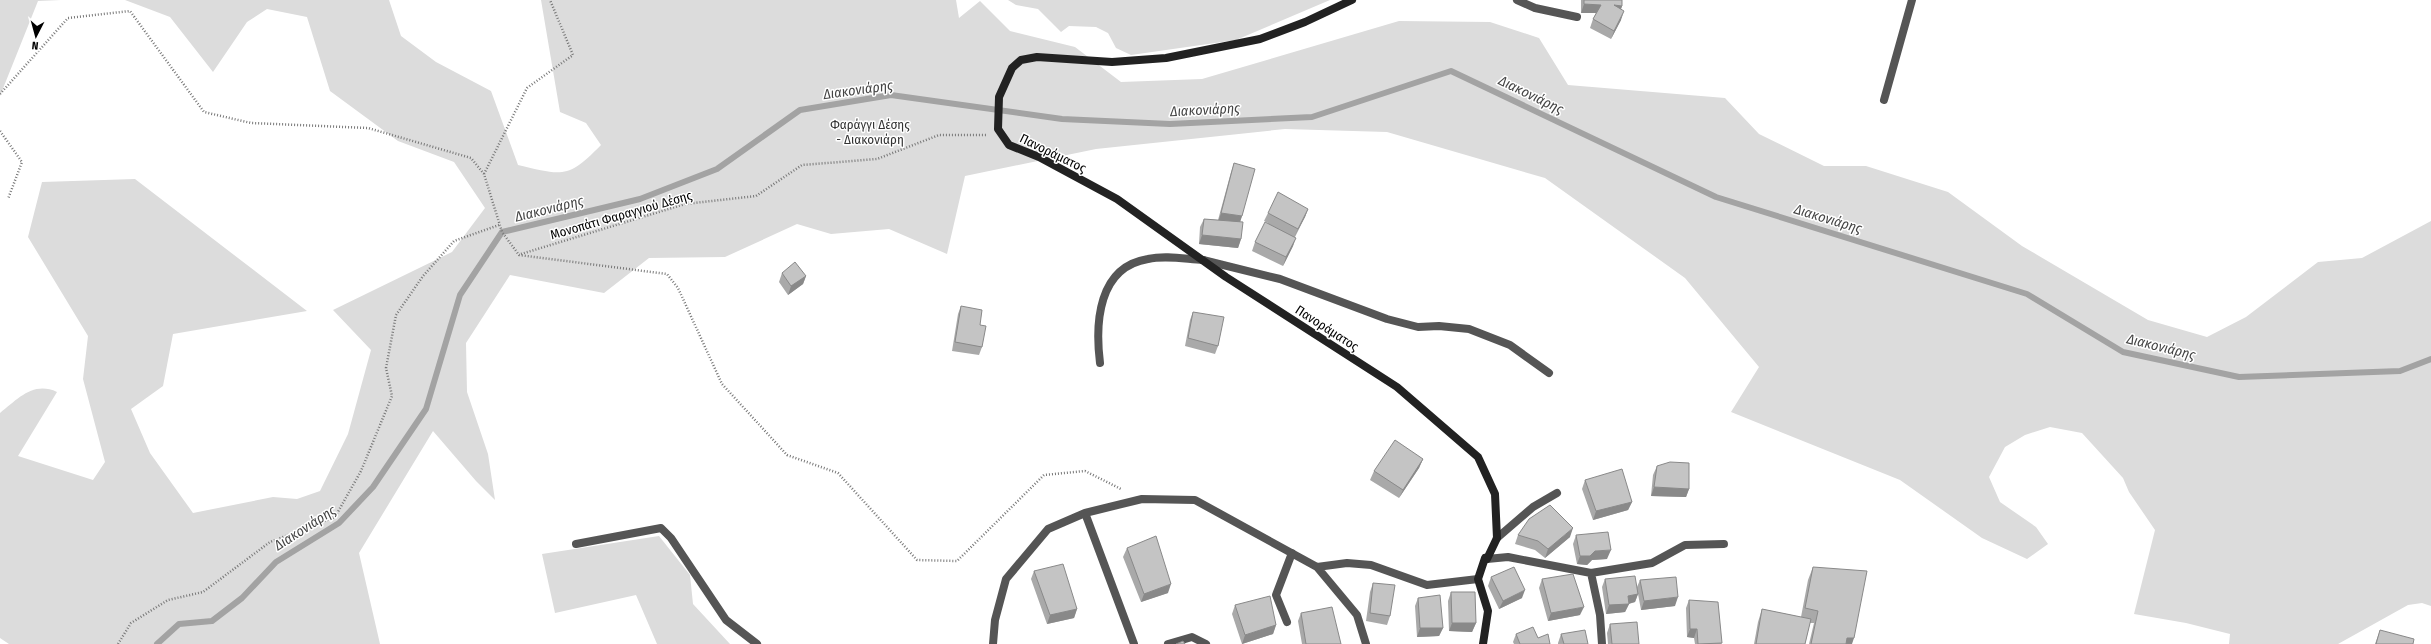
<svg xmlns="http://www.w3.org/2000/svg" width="2431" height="644" font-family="'Fira Sans Condensed',sans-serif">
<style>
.green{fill:#dcdcdc}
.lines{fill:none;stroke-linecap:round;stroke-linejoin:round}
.stream{stroke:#a3a3a3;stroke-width:6}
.path{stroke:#777;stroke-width:2.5;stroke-dasharray:1 2;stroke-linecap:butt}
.lane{stroke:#555;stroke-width:8}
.street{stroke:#555;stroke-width:8}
.secondary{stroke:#222;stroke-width:8}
.wall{fill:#a9a9a9}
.shaded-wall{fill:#898989}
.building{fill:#c4c4c4;stroke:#898989}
.labels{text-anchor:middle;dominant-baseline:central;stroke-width:3;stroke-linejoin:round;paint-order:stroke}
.park-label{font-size:13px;fill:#333;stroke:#fff}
.street-label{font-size:13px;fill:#000;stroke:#fff}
.water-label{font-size:14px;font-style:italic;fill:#444;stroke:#fff}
</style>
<rect width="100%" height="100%" fill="#fff"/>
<path class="green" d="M0,0H61L38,1L0,96Z
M125,0H389L401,36L436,62L491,91L518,165C562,175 567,180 601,145L586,123L560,112L541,0H956L959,18L980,1L1010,31L1075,47L1121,82L1202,79L1399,21L1490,22L1539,38L1568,85L1725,98L1759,134L1824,166H1866L1948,192L2022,246L2148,320L2207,337L2246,317L2318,262L2362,258L2431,221V606L2422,603L2408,605L2338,644H2229L2230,634L2186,623L2134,614L2155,530L2129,492L2123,478L2082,433L2050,427L2025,435L2005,447L1989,477L2000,502L2036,527L2048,544L2027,559L1982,538L1900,480L1731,412L1759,367L1685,278L1545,178L1387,132L1285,129L1096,149L965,176L947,254L889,229L831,234L797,224L725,257L649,258L604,293L510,275L466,343L467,392L488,454L495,500L476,481L433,431L359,553L380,644H9L0,638V413C18,399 33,381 57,392L18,456L93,480L105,462L83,379L88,336L28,237L42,182L135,179L307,311L173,334L163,386L131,409L150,453L193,513L273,497L297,499L320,491L348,434L371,350L333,310L452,252L485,208L454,162L398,141L330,91L307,17L267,9L247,22L213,72L170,17Z
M1008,0H1330L1236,40L1131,55L1116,48L1108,33L1096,27L1069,26L1061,32L1038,9L1016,5Z
M659,536L690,575L693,604L730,644H657L636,595L555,613L542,554Z"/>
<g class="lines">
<path class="stream" d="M157,644L179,624L212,621L242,598L276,562L339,523L373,487L426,409L460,295L502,232L640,199L717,169L800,110L891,95L1062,119L1170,124L1312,117L1451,71L1716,197L2027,294L2123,352L2239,377L2400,371L2431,359"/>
<path class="path" d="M0,94L68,18L130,11L204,112L251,123L368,128L471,158L484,174L502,232L519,255L667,274L678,288L722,384L787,455L838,473L917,560L957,561L1044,475L1085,471L1121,489
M0,131L22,162L8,199
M484,174L527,88L573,55L550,0
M521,254L685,204L756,196L802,165L877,159L939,135H986
M118,644L131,623L168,600L203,592L270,542L335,517L361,471L392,396L386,368L396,315L423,276L454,241L499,225"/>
<path class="lane" d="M1517,0L1535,8L1577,17
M1884,100L1912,0
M1100,363C1095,323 1098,267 1148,259C1166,255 1185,259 1203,260
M576,544L661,528L671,538L726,620L757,644"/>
<path class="street" d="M1203,260L1280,279L1387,319L1418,327L1439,326L1469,329L1510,345L1549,373
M1085,513L1134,644
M1497,538L1533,507L1557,493
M1487,559L1508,557L1591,573L1600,615L1602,644
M1317,567L1347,563L1371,565L1427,585L1478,579
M1591,573L1652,563L1685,545L1724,544
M1287,622L1276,595L1292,553
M993,644L995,620L1006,579L1048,529L1085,513L1142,499L1195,500L1317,567L1357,615L1366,644
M1168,644L1192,637L1206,644"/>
<path class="secondary" d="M1352,0L1305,22L1260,39L1166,58L1112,62L1037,57L1021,60L1012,68L999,97L998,129L1009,145L1039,157L1117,199L1226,277L1397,387L1478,457L1495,494L1497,538L1487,559L1485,558L1478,579L1488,611L1483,644"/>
</g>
<path class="wall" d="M1581,0H1622V6L1621,9V20L1611,39L1590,28L1593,19L1596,13H1581Z
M1234,163L1242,216L1240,222L1241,239L1238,248L1199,244L1200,227L1204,219L1218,220L1231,172Z
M1308,209L1305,217L1295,237L1293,246L1283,266L1252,251L1255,242L1268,223L1264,221L1268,213Z
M782,273L806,276L803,284L788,295L779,282Z
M961,306L980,325L982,347L979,355L952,351L958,314Z
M1193,312L1218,346L1215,354L1185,346L1190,320Z
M1423,459L1419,468L1399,498L1370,480L1374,471Z
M1657,466L1689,489L1686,497L1651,496L1653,475Z
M1585,480L1632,502L1628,510L1593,520L1582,489Z
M1518,535L1570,537L1545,558L1535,550L1515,544Z
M1576,535L1607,559L1592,560L1587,565L1577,564L1573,544Z
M1127,548L1168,593L1141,602L1123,557Z
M1813,567L1852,644H1809L1814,623H1810L1805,644H1754L1758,622L1762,609L1801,617L1808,580Z
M1034,571L1077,609L1074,618L1047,624L1031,579Z
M1491,577L1522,598L1499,609L1488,586Z
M1542,579L1580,615L1548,621L1539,588Z
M1605,579L1637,587L1640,580L1675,606L1641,610L1638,594L1635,602L1629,604L1625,612L1606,614L1602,587Z
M1373,583L1390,616L1387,625L1366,621L1370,592Z
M1451,592L1476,623L1472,632L1449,631L1448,601Z
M1418,598L1443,628L1439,636L1417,637L1415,606Z
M1689,600L1722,643L1721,644H1695L1694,638L1687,637L1686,608Z
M1235,605L1276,625L1273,634L1242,644L1232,614Z
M1301,613L1341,644H1302L1298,621Z
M1610,624L1639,644H1608L1607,633Z
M2380,630L2413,644H2375Z
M1516,634L1538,638L1550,644H1514L1513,642Z
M1561,634L1588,644H1558V643Z"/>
<path class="shaded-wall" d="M1584,4L1601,5L1598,13H1581Z
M1614,5L1622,6L1619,15Z
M1624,11L1621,20L1611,39L1614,31Z
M1308,209L1305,217L1294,237Z
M1221,213L1242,216L1239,225L1218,222Z
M1202,235L1241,239L1238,248L1199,244Z
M1296,238L1293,246L1283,266L1286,257Z
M806,276L803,284L788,295L791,286Z
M1423,459L1419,468L1399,498L1403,490Z
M1654,487L1689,489L1686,497L1651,496Z
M1632,502L1628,510L1593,520L1596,511Z
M1573,528L1570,537L1545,558L1548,549Z
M1611,550L1607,559L1592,560L1587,565L1577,564L1580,556L1595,551Z
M1171,584L1168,593L1141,602L1144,594Z
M1525,590L1522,598L1499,609L1503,601Z
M1638,594L1635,602L1627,604H1629L1625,612L1606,614L1609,605L1628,596Z
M1678,597L1675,606L1641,610L1644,601Z
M1584,607L1580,615L1548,621L1551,613Z
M1077,609L1074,618L1047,624L1050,615Z
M1452,623H1476L1472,632L1449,631Z
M1276,625L1273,634L1242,644L1245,635Z
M1420,628H1443L1439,636L1417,637Z
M1690,629H1697L1694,638L1687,637Z
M1847,638H1854L1852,644H1845Z"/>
<path class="building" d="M1584,0H1622V6L1614,5L1624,11L1614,31L1593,19L1601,5L1584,4Z
M1234,163L1255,169L1242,216L1221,213Z
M1278,192L1308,209L1298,229L1268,213Z
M1204,219L1243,222L1241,239L1202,235Z
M1265,222L1296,238L1286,257L1255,242Z
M795,262L806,276L791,286L782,273Z
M961,306L982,310L980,325L986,326L982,347L955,342Z
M1193,312L1224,317L1218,346L1188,338Z
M1395,440L1423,459L1403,490L1374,471Z
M1670,462L1689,463V489L1654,487L1657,466Z
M1622,469L1632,502L1596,511L1585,480Z
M1550,505L1573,528L1548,549L1538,541L1518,535L1529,519Z
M1608,532L1611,550L1595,551L1590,556H1580L1576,535Z
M1156,536L1171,584L1144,594L1127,548Z
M1063,564L1077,609L1050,615L1034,571Z
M1514,567L1525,590L1503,601L1491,577Z
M1813,567L1867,571L1854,638H1847L1846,644H1811L1818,611L1805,608Z
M1573,574L1584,607L1551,613L1542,579Z
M1635,576L1638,594L1628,596L1629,604L1609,605L1605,579Z
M1676,577L1678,597L1644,601L1640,580Z
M1373,583L1395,585L1390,616L1370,613Z
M1451,592H1475L1476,623H1452Z
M1440,595L1443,628H1420L1418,598Z
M1270,596L1276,625L1245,635L1235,605Z
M1689,600L1718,602L1722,643L1698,644L1697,629H1690Z
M1332,607L1341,644H1306L1301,613Z
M1762,609L1811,619L1805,644H1756Z
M1637,622L1639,644H1612L1610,624Z
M1533,627L1538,638L1548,634L1550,644H1520L1516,634Z
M1585,630L1588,644H1564L1561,634Z
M2380,630L2414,639L2413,644H2376Z
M1183,641L1185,644H1176Z"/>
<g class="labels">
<g class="park-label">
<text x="870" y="124">Φαράγγι Δέσης<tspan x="870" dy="15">- Διακονιάρη</tspan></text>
</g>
<g class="street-label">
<text transform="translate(1053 153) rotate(26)">Πανοράματος</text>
<text transform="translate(621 215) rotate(-16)">Μονοπάτι Φαραγγιού Δέσης</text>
<text transform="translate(1327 328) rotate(33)">Πανοράματος</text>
</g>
<g class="water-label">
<text transform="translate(858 90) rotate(-8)">Διακονιάρης</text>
<text transform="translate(1531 95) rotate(26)">Διακονιάρης</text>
<text transform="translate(1205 110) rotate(-3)">Διακονιάρης</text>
<text transform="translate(549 209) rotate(-14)">Διακονιάρης</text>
<text transform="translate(1828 219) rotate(17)">Διακονιάρης</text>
<text transform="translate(2161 347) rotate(14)">Διακονιάρης</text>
<text transform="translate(305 528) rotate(-33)">Διακονιάρης</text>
</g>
</g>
<g transform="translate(36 36) rotate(186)" stroke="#ffffff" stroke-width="3" paint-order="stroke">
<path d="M0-3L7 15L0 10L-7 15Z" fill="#000000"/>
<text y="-6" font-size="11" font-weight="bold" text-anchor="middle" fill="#000000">N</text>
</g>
</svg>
